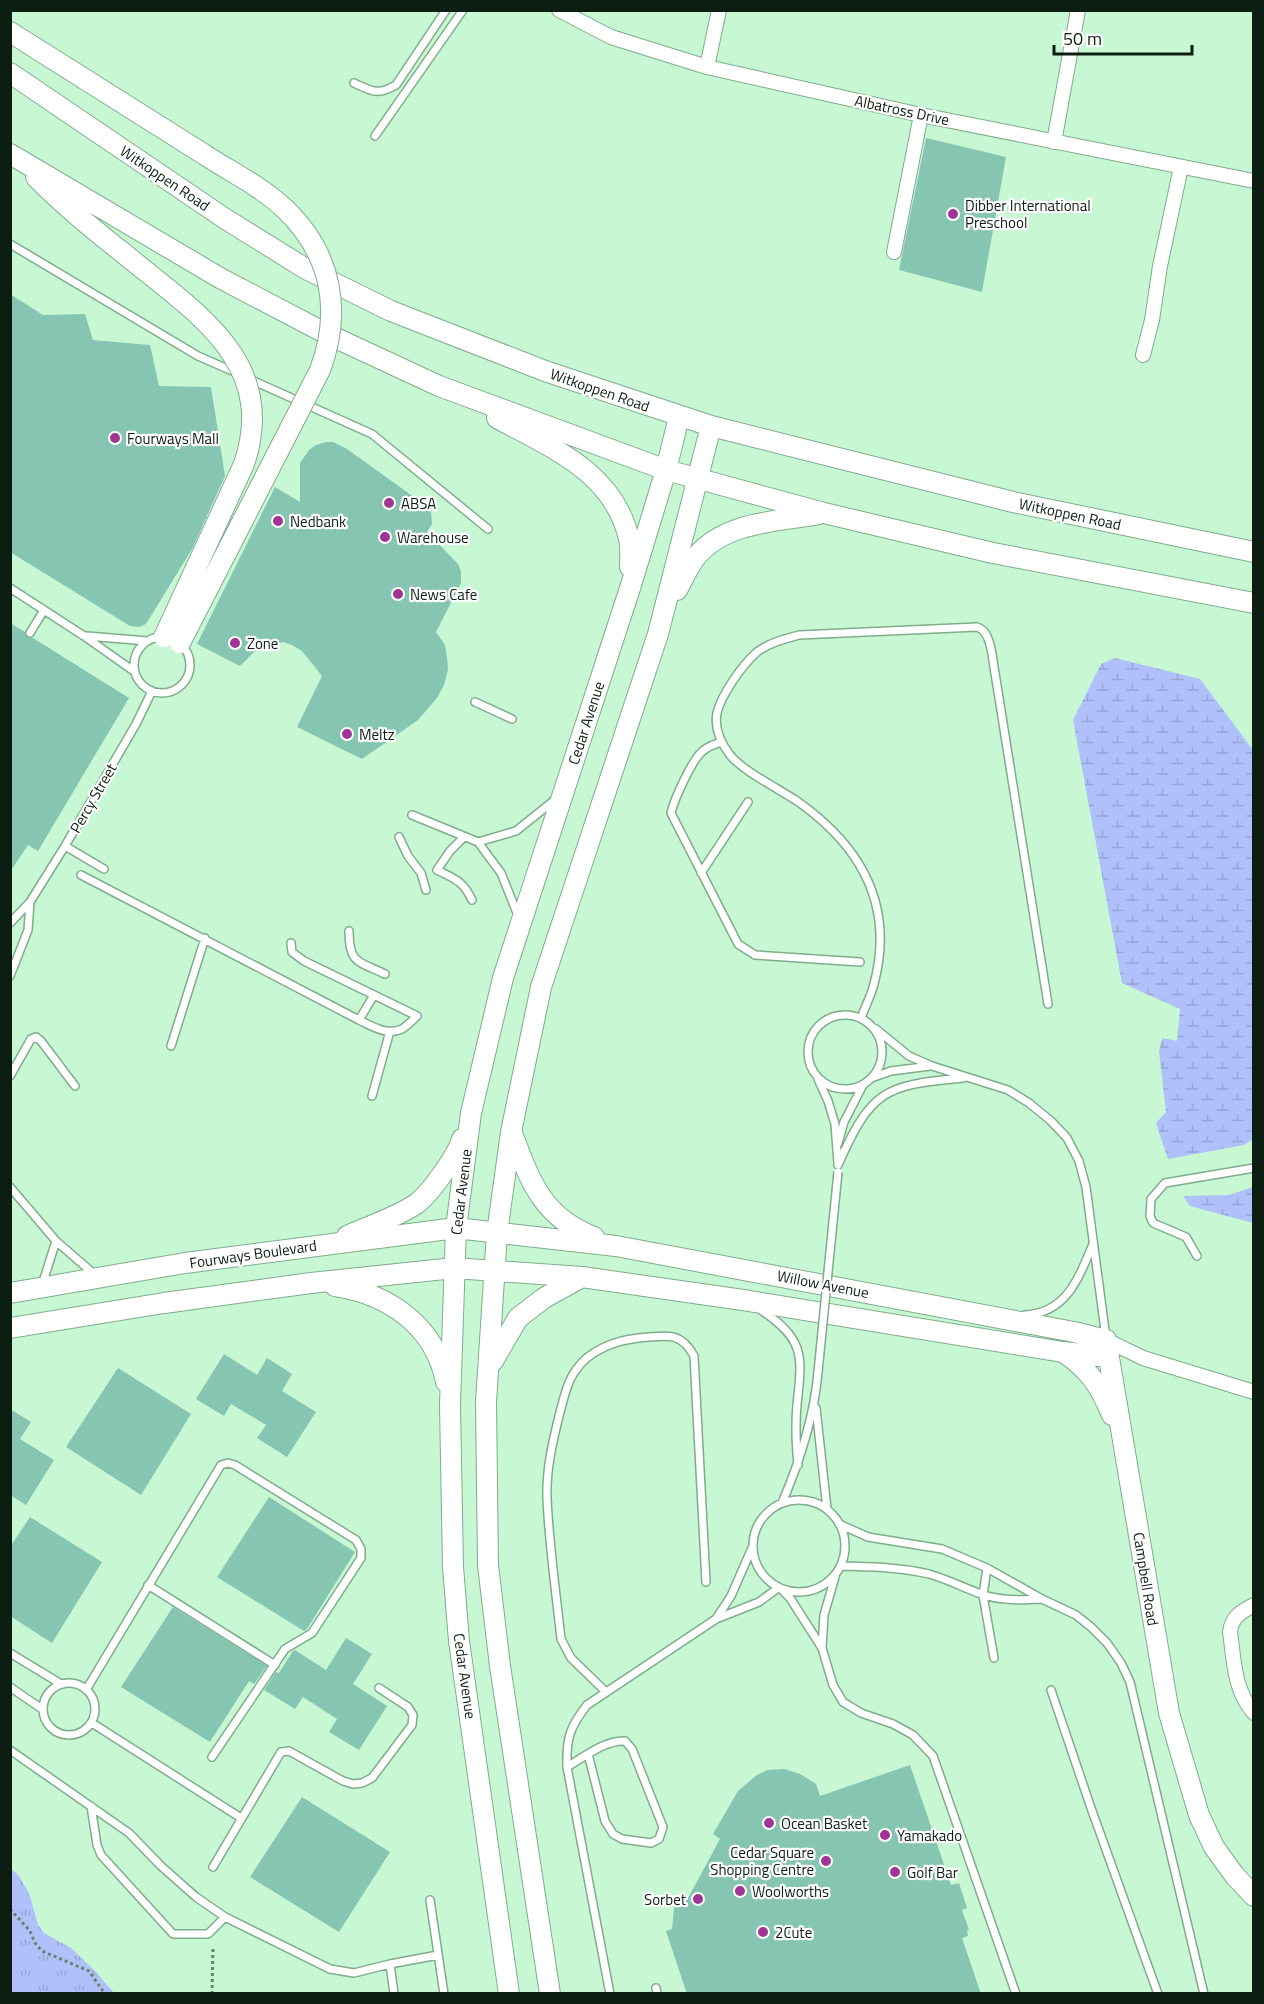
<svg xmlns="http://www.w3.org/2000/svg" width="1264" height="2004" font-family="'Titillium Web',sans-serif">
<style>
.grass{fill:url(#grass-tufts)}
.wetland{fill:url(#wetland-marsh)}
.building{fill:#86c5b1}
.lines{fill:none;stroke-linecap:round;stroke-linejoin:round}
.lane-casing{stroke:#7fad8b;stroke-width:10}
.street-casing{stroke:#7fad8b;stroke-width:16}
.secondary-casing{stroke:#7fad8b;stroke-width:22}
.path{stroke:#65866e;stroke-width:3;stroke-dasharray:3 3;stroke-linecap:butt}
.lane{stroke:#fff;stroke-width:7}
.street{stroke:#fff;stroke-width:14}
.secondary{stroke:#fff;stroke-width:20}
.lane-bridge-casing{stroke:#7fad8b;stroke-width:10;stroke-linecap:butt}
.secondary-bridge-casing{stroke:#7fad8b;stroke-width:22;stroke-linecap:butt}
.lane-bridge{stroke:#fff;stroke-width:7}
.secondary-bridge{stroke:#fff;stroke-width:20}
.poi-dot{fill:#a13595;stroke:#fff;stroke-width:2}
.labels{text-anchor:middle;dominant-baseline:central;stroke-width:4.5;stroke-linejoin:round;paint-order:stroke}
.street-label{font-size:15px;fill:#0c1e12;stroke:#fff}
.poi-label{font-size:15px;fill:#0c1e12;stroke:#fff;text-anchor:start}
</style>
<defs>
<pattern id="grass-tufts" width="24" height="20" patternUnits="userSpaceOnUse" patternTransform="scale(1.5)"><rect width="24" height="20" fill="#b0c0fb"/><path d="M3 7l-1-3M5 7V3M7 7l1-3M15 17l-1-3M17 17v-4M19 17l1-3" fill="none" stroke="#96a5d6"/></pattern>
<pattern id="wetland-marsh" width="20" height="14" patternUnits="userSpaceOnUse" patternTransform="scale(1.5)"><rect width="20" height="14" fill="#b0c0fb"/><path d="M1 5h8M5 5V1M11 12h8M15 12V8" fill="none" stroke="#96a5d6"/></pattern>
</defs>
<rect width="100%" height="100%" fill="#c7f8d3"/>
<path class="grass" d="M10,1868L18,1875L29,1893L38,1925L44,1933L71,1948L95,1971L114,1993H11Z"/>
<path class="wetland" d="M1115,658L1200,679L1253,750V1139L1244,1145L1168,1159L1156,1123L1166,1112L1159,1052L1162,1038L1177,1041L1180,1009L1122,983L1073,720L1101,664Z
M1253,1187V1223L1190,1206L1183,1196L1229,1195Z"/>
<path class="building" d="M926,138L1006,157L982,292L899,270Z
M10,294L43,315L85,314L93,340L150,345L159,386L211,387L225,476L192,549L146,624L139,627L130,626L10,552Z
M326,442H333L347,449L425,505L431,512L432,524L427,532L458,564L461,571V583L436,632L445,645L447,657L448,670L444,685L437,698L418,720L362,759L297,727L322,676L302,651L292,645L283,642L273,645L254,652L240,666L197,644L275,487L300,502V463L309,450L316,445Z
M10,623L25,632L27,637L33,638L129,698L38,851L28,845L10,872Z
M224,1354L257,1375L267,1358L292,1374L282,1391L316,1412L287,1457L257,1438L266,1425L231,1404L224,1416L196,1399Z
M118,1368L191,1414L141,1495L66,1447Z
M10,1409L31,1422L20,1439L54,1460L26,1505L10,1495Z
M269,1497L355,1552L307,1629L304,1631L217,1577Z
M30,1517L102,1562L52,1643L10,1616V1547Z
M173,1607L267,1666L254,1684L249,1681L210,1742L121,1687Z
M346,1638L372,1654L353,1684L387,1706L359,1750L329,1732L337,1719L303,1697L295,1709L264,1690L276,1672L279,1673L293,1651L295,1650L326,1670Z
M910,1765L951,1885L959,1883L967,1908L962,1910L969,1930L967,1931L968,1936L962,1938L981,1994H687L666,1931L672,1929L675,1898H688L720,1839L713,1834L738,1791L757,1775L767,1770L784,1769L800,1774L816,1784L820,1796Z
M302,1797L390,1852L339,1932L250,1877Z"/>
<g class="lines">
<g class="lane-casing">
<path id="lane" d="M354,83C372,91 377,96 396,85L446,10
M375,136L463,10
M10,244L198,356L237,373
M247,378L372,434L488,529
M10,588L84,636L135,672
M30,633L44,610
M87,636L147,641
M134 665a28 28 0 1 1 56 0a28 28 0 1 1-56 0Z
M475,702L512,719
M721,742C716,744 709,746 704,750C693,757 674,800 671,813L738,944L755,955L860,962
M412,815L478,842
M399,837L408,856L421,873L426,890
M464,837L450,851L437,870C455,879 463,881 472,900
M65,846L104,869
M701,873L748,802
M81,875L359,1020C372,1026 387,1036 402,1029C407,1026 413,1020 417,1016L374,995L359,1020
M519,918L501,873L478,842L516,831L556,799
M10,923L30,902L65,846L136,724L152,691
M349,931C349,964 358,961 385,974
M291,943L292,952L304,961L374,995
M10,976L28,930L30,902
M808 1052a37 37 0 1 1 74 0a37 37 0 1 1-74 0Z
M861,1018C865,1007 871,996 874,984C895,905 861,846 797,801C779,789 743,771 730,755C721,743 714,728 717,713C721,695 743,664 757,652C769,643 784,639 799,635L977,627C992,631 992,659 995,673L1048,1004
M876,1029L909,1056L932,1066L1008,1090L1029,1103L1051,1121L1067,1138L1079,1161L1086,1187L1106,1338
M171,1046L205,938
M10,1076L31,1039L36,1037L41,1041L75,1086
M874,1077L891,1071L930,1066
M818,1079L828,1101L835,1124L838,1163
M372,1096L390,1031
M838,1143L844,1122L863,1085
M838,1165C871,1091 883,1085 963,1078
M10,1187L56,1241L94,1274
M1197,1256L1186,1237L1153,1223L1150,1216L1151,1199L1165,1183L1254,1168
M42,1285L56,1241
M761,1310C806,1340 802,1357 797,1405C795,1426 796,1445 798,1465
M1025,1315C1067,1313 1079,1277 1093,1244
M816,1408L827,1509
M753 1546a46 46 0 1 1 92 0a46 46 0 1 1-92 0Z
M782,1503C800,1461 814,1418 818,1372
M839,1524L868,1537L942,1549L987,1568L1042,1599L1076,1615L1091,1627L1107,1643L1121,1663L1130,1682L1204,1994
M841,1566C870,1567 900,1567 929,1574C947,1579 964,1588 981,1594C1000,1601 1022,1600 1042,1599
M987,1568L983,1595L994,1658
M148,1585L275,1665
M782,1590L790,1598L822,1648L833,1685L843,1702L861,1713L893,1724L913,1735L933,1756L1016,1994
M716,1619L731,1596L752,1548
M822,1648L824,1615L835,1577
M10,1653L61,1684
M43 1709a26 26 0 1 1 52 0a26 26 0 1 1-52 0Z
M10,1687L42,1709
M86,1690L221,1465L228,1463L235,1465L356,1540L361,1549V1558L312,1633L285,1649L212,1757
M1051,1690L1091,1808L1158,1994
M606,1692L571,1658L561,1639C556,1592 549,1545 547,1498C546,1469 553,1440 560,1412C564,1398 567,1382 576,1370C589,1350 617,1340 639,1338C665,1336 680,1330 694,1356L706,1582
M92,1723L241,1818
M10,1750L129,1833L161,1866L196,1897L225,1917L330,1969L354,1973L390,1964L394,1994
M567,1767C584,1757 605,1740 625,1741L632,1749L663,1827L659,1839L651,1843L622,1839L613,1834L605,1821L588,1754
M91,1806L97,1845L101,1855L173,1934H208L225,1917
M213,1867L281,1752L289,1751L343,1781L353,1784L362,1783L372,1778L412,1725L413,1715L408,1707L379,1688
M430,1900L444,1994
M390,1964L438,1955
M656,1988L657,1994
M610,1994L567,1767C566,1738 570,1727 587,1705L716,1619L759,1602L778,1588"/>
</g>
<g class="street-casing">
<path id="street" d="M559,10L611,37L707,67L921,115L1254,181
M707,67L719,10
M1054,142L1078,10
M894,252L921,115
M1143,355L1152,320L1160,266L1181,167
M1106,1340L1143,1358L1254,1392
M1254,1605C1240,1612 1232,1617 1230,1632C1234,1660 1234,1691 1254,1713"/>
</g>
<g class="secondary-casing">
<path id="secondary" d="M10,32L205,155
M10,73L224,218L306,269L391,311L545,371L711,426L1013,502L1254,552
M10,154L220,278L325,333L439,386L666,470L824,513L993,553L1254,603
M36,177C64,206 95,231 127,256
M497,418C552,448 614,472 629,539C631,548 630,558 630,567
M677,590C683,579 688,568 695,558C724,521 777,522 819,514
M512,1133C530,1181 542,1217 594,1237
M347,1236C369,1226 395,1218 416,1204C429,1195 458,1155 462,1139
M335,1286C389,1294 435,1326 446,1382
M10,1293L185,1263L456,1228L616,1246L1074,1332L1106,1340L1169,1713L1199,1815L1214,1847L1235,1876L1254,1896
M10,1328L164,1303L311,1283L454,1268L582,1277L743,1300L1063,1352L1109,1357
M1063,1352C1089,1369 1100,1386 1112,1415
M493,1361L518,1318L544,1298L582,1277
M509,1994L459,1641L453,1567L450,1405L456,1228L471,1113L503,978L631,585L666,470L679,417
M550,1994L500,1666L488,1565L486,1402L497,1233L511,1132L541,987L658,634L711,426"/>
</g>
<path class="path" d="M10,1909L30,1931L35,1943L42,1951L89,1971L105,1994
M212,1994L213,1946"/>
<use href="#lane" class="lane"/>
<use href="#street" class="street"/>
<use href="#secondary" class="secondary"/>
<g class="lane-bridge-casing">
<path id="lane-bridge" d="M818,1372L838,1172"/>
</g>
<g class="secondary-bridge-casing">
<path id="secondary-bridge" d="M127,256C194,312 279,361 244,464L164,637
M180,643L320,370C342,311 332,254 285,209C262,187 231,172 205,155"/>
</g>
<use href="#lane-bridge" class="lane-bridge"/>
<use href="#secondary-bridge" class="secondary-bridge"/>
</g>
<g class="poi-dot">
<circle cx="953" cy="214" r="6"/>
<circle cx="115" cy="438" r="6"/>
<circle cx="389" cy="503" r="6"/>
<circle cx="278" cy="521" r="6"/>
<circle cx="385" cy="537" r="6"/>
<circle cx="398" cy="594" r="6"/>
<circle cx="235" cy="643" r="6"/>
<circle cx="347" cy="734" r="6"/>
<circle cx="769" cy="1823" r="6"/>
<circle cx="885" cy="1835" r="6"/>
<circle cx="826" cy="1861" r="6"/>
<circle cx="895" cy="1872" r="6"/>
<circle cx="740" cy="1891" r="6"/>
<circle cx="698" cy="1899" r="6"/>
<circle cx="763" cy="1932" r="6"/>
</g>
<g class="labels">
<g class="street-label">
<text transform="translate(902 110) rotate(12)">Albatross Drive</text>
<text transform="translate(165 178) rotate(34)">Witkoppen Road</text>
<text transform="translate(600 390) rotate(19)">Witkoppen Road</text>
<text transform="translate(1070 514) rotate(12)">Witkoppen Road</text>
<text transform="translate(586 723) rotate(-72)">Cedar Avenue</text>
<text transform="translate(93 798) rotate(-60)">Percy Street</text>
<text transform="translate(461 1192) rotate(-83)">Cedar Avenue</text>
<text transform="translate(253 1254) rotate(-8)">Fourways Boulevard</text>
<text transform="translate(823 1284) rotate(11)">Willow Avenue</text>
<text transform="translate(1146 1579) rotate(81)">Campbell Road</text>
<text transform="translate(465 1676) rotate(82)">Cedar Avenue</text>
</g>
<g class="poi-label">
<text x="965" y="205">Dibber International<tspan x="965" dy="17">Preschool</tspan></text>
<text x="127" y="438">Fourways Mall</text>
<text x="401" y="503">ABSA</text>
<text x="290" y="521">Nedbank</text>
<text x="397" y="537">Warehouse</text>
<text x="410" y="594">News Cafe</text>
<text x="247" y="643">Zone</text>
<text x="359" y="734">Meltz</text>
<text x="781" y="1823">Ocean Basket</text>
<text x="897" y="1835">Yamakado</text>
<text x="814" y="1852" text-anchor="end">Cedar Square<tspan x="814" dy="17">Shopping Centre</tspan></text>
<text x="907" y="1872">Golf Bar</text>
<text x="752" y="1891">Woolworths</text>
<text x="686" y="1899" text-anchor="end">Sorbet</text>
<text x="775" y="1932">2Cute</text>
</g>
</g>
<rect width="1264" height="2004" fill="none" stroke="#0c1e12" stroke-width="24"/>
<path d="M1054 45v9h138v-9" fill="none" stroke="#0c1e12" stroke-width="3"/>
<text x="1063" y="45" font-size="18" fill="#0c1e12" stroke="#ffffff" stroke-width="4.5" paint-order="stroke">50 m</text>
</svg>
